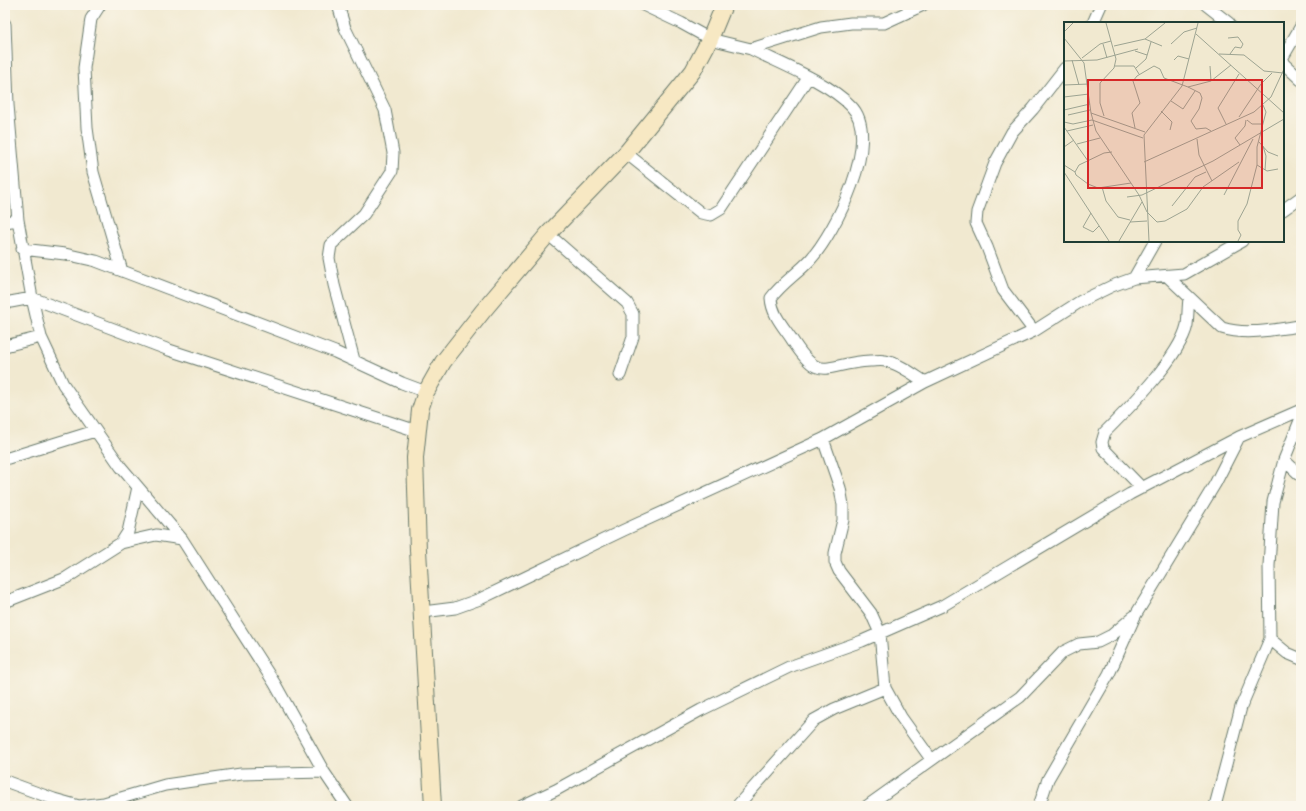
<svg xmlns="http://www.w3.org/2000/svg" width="1306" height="811" font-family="'IM FELL English',serif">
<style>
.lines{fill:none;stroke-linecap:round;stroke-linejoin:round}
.street-casing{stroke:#68796b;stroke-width:13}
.secondary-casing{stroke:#68796b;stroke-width:18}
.street{stroke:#fff;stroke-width:11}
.secondary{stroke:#f7e8c3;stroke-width:16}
.inset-road{fill:none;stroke:#9da492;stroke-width:1}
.view{fill:#d62828;fill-opacity:0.15;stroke:#d62828;stroke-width:2}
.inset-edge{fill:none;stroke:#1f3d34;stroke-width:2}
</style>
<rect width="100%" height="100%" fill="#fbf7ec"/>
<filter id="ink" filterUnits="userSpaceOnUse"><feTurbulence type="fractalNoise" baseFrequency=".025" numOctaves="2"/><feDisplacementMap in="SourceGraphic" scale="8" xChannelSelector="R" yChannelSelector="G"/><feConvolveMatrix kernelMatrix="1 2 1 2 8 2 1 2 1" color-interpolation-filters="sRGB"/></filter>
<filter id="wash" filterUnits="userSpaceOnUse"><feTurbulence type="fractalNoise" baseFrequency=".012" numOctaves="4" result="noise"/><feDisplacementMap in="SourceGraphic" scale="16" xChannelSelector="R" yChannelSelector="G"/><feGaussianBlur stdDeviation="0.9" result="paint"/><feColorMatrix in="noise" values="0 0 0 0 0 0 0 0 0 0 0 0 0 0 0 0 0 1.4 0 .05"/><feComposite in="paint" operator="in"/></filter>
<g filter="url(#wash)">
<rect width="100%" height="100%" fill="#f1e9d0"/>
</g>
<g filter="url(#ink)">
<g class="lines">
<g class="street-casing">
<path id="street" d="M100,5L91,19L84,68L87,128L93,172L122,271
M338,5L345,28L385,110L393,153L392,171L364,214L331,245L329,258L334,285L354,360
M643,5L681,23L710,39L751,49L821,27L851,23H884L923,5
M1206,5L1229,23
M1093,23L1101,5
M5,24L8,105L18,220L32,298L41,337L63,384L121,467L182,539L275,684L324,772L347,806
M751,49C781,64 828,82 851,106C883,138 835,233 810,260C797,274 782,283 771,298C772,314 782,325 791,338C821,386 824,363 870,361C875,361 881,360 885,361C899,363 914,375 925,382
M1283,57L1301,26
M1283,63L1301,80
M626,153L701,213L711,215L721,209L808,78
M1283,210L1301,197
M5,222L18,220
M548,234L627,303L633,314V337L620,375
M22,249L65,254L96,261L335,352L402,383L426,392
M1168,277L1222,328C1247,336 1275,329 1301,326
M1134,278L1155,241
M5,303L32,298L169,350L417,431
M1034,331L1003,290L987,247L976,223L977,212L995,163L1012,132L1033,109L1065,68
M5,346L41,337
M823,439L840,488L843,505V520L835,553V562L839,571L871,613L880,633L885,688L901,717L931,759
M5,459L95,431
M1284,460L1301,476
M1142,488L1103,448L1102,442L1105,432C1128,409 1180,357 1187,325C1188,316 1188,307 1189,298
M121,543L128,532L138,487
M5,602L66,578L121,543L156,535L182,539
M423,612L455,608L480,599L624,530L823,439L925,382L1034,331L1081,301L1112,286L1134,278L1184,274L1242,241
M1270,639L1287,653L1301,659
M5,781L54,799L79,806L104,803L165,785L241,774L324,772
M522,806L556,790L701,710L789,667L862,641L942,606L1130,494L1239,437L1301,410
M737,806L814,720L834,709L885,688
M867,806L1020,697L1063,652L1079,644L1098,642L1112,635L1133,617
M1039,806L1048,779L1109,674L1135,616L1215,484L1239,437
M1215,806L1241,707L1270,639L1269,566L1273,502L1284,460L1301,418"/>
</g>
<g class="secondary-casing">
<path id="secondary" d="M433,806L418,550L415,458L420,410L426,392L443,362L483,311L548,234L626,153L693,71L710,39L724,5"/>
</g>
<use href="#street" class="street"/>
<use href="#secondary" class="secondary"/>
</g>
</g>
<g transform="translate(1064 22)">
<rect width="220" height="220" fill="#f1e9d0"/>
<path class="inset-road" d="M0,10L9,1M132,12L220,91M0,16L20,41L27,91L32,109L75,173L83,190L93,200L101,199L123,187L139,165L175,140M164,16L174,15L179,22L177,26L171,25L166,32M81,17L101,1M39,22L43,36M107,22L120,10L133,6M50,24L81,17L98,24M71,29L83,33M155,32L180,33L200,49L219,51M18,36L36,22L47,19M8,38L15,63M110,38L114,34L125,37M0,39L33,38L74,27M51,44H70L75,52M146,44L147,59M72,46L82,37L87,20M0,63L25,62M124,65L136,71L138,76L135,87L127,99L132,107L142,106L147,109M0,75L25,72M107,79L119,87L131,69M0,88L26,82M97,89L108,100L106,108M27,91L81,110M4,93L26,88M40,94L36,81V61L50,46L52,37L42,1M175,95L197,62L208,51M183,98L188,102H198M0,100L9,102L28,98L79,116M162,102L154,86L175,52M0,105L24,139M71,106L68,91L76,81L69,59L73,54L90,44L96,47L100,56L124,65L147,59L167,43M3,109L29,103M133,117L135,133L148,159M195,120L204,130L214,134M13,122L36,116M176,123L171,116L181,104L182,98M199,124L202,134L201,148M0,125L10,118M48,130L40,131L15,143L11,150L12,153L24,162L34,166L67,161M80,140L190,90L207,75L220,47M0,143L11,150M193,143L203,149L214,147M0,150L45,219M38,165L42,179L54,195L66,198M160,173L189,117M63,175L78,173L149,139L220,97M108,184L131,155L142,150M27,191L19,205L29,210L35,204M66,200L83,199M55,219L78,180M85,219L80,113L118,64L134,1M174,219L177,213L174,208V199L183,182L193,143V125L202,90L199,83"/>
<path class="view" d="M24,58H198V166H24Z"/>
<rect width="220" height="220" class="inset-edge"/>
</g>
<rect width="1306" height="811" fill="none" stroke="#fbf7ec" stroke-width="20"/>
</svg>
